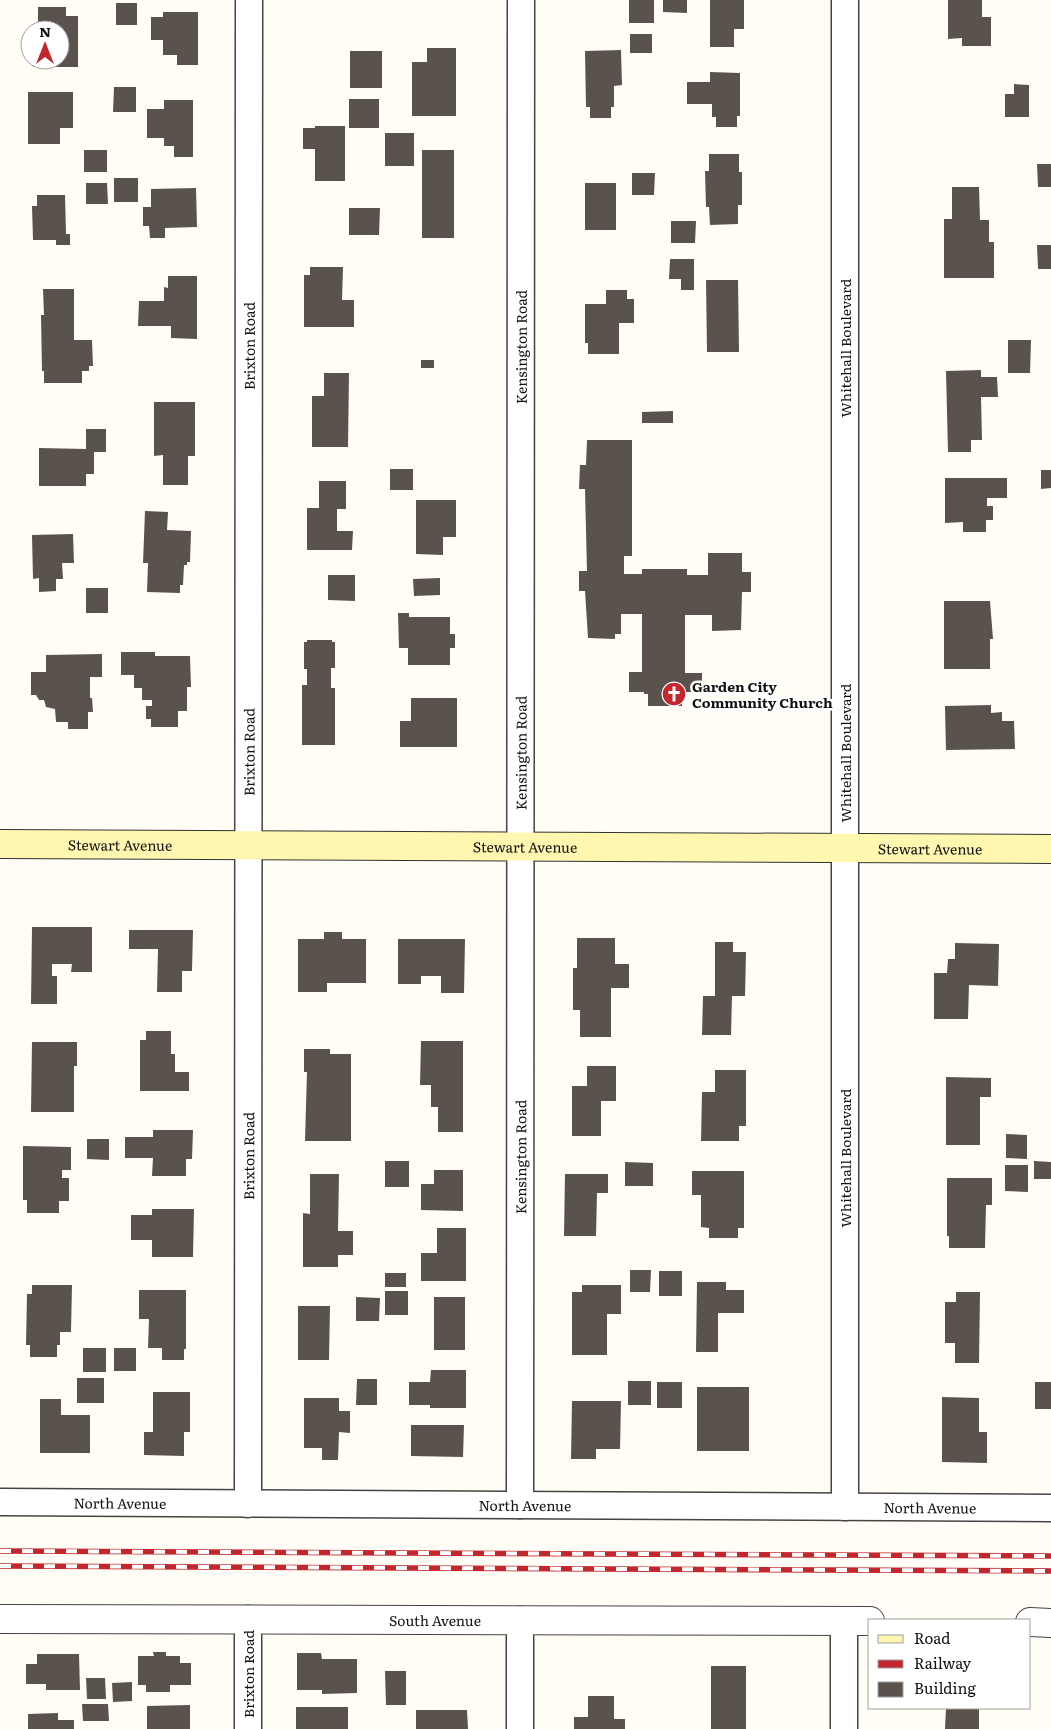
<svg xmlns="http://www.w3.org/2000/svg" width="1051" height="1729" font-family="Literata,serif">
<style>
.building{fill:#5a524d}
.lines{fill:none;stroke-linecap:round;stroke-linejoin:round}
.minor-casing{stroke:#444;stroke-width:29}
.tertiary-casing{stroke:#444;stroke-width:30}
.secondary-casing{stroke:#333;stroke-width:30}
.minor{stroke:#fff;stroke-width:26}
.tertiary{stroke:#fff;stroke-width:28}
.secondary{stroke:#fff6b0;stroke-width:28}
.rail-casing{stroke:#c4262e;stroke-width:5.5}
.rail{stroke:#fff;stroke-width:4;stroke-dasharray:11;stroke-linecap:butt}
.labels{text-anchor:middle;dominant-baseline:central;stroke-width:5;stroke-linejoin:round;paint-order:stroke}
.street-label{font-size:14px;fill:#111;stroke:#fff}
.poi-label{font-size:14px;font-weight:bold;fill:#111;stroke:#fff;text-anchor:start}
</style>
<rect width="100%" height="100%" fill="#fffdf5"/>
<path class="building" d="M629,0H654V23H629Z
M663,0H687V13L663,12Z
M710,0H744V29H734V47H710Z
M948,0H982V17H991V46H962V38L948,39Z
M116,3H137V25H116Z
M38,7H66V16H78V67H33V60H60V30H33V24H38Z
M163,12H198V65H177V55H163V40H151V17H163Z
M630,34H652V53H630Z
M427,48H456V116H412V62H427Z
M621,50L622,85L614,86V107H611V118H590V107H586L585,51Z
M350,51H382V88H350Z
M710,72L740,73V116H737V127H716V117H712V104H687V82H710Z
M1014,84L1029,85V117H1005V94H1014Z
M114,87H136V112H113Z
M28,92H73V128H60V144H28Z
M349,99H379V128H349Z
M164,100H193V157H174V146H164V138H147V109H164Z
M315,126H345V181H315V149H303V128H315Z
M385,133H414V166H385Z
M84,150H107V172H84Z
M422,150H454V238H422Z
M709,154H739V172H742V205H738V224L710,225L709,207H706L705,171H709Z
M1037,164H1051V187H1038Z
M632,173H655L654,195H632Z
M114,178H138V202H114Z
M86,183H107L108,204H86Z
M585,183H616V230H585Z
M952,187H979L980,220H989V242H994V278H944V219H952Z
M196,188L197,227L165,228V238H150L149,226H143V207H151V189Z
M37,195H65L66,234H70V245H56V240H33L32,206H37Z
M349,208H380L379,235H349Z
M671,221H696L695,243H671Z
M1037,245H1051V269H1038Z
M670,259H694V290H681V279H669Z
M310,267H343L342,300H354V327H304V275H310Z
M168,276H197V339L171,338V326H138L139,301H164V287L168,288Z
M706,280H738L739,352H707Z
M43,289H74V340H92L93,366H89V371H82V383H44V371H42L41,315H44Z
M606,290H627V299H634V323H619V354H588V343H585V304H606Z
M1008,340H1031L1030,373H1008Z
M421,360H434V368H421Z
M981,370V377H997L998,397H981L982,440H971V452H948L946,371Z
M324,373H349L348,447H312V396H324Z
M154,402H195V456H188V485H163V455L154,456Z
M673,411V423H642V412Z
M86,429H106V452H94V474H86V486H39V448L86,449Z
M587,440H632V556H624V574H642V569H687V575H708V553H742V572H751V592H742L741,630L712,631V615H685V673H702V692H686V696H682V706H648V694H644V692H629V672H642V614H621V634H615V639L588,638L585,591H579V571H587L585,489H579L580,465H586Z
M390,469H413V490H390Z
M1041,470H1051V488L1041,489Z
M945,478H1007V498H987V506H993V520H986V532H963V522L945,523Z
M319,481H346V509H337V531H353L352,550H307V508H319Z
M416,500H456V537H443V555L416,554Z
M145,511L168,512L167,530L191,531L190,562H187V565H184L183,585H180V593L147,592L148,563H143Z
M73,534L74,563H62L63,579H56V591L39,592V578L33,579L32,535Z
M328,575H355V601L328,600Z
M440,578V595L414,596L413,579Z
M86,588H108V613H86Z
M944,601H990L993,639H990V669H944Z
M398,613H409V617H450V634H455V648H450V665H408V648H399Z
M307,640H332V642H335V668H331V688H335V745H302V685H307V669H304V642H307Z
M121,652H155V656H190L191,687H187V711H178V727H151V719H146V706H152V700H142V688H134V675H121Z
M102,654V677H90V698H92L93,712H88V729H68V722H56L55,709L46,707L44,700H39L36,695H31V672H46V655Z
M411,698H457V747H400V721H411Z
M991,705V713L1002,712V721H1014L1015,749L946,750L945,706Z
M32,927H92V972H71L72,964H52V976H57V1004H31Z
M129,930H193L192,971H182V992H157L158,949H129Z
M324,932H342V939H366V983H327V992H298V939H324Z
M577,938H615V964H629V988H611V1037H580V1010H573V968H577Z
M398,939H465L464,993H441V976H421V984H398Z
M715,942H733V952H746L745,996H732L731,1035H702L703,996H715Z
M955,943L999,944L998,986L969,985L968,1019H934V973H947L948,959H955Z
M146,1031H171V1054H175V1072H189V1091H140V1040H146Z
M421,1041H463V1132H438V1107H431V1085H420Z
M32,1042H77V1066H74V1112H31Z
M304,1049H330V1054H351V1141H305L307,1072H304Z
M587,1066H616V1101H601V1136H572V1086H587Z
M715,1070H746V1126H739V1141H701L702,1092H715Z
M946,1077L991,1078V1097H980V1145H946Z
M153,1130H193L192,1159H186V1176H152L153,1158H125V1137H153Z
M1006,1134L1027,1135V1159L1006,1158Z
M87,1139H109V1160L87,1159Z
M23,1146L71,1147V1170H62V1178H69V1201H59V1213H27V1200H23Z
M385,1161H409V1187H385Z
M1034,1161L1051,1162V1179H1034Z
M625,1162L653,1163V1186H625Z
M1005,1165H1028V1192L1005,1191Z
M434,1170H463V1211L421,1210V1184H434Z
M692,1171H744V1228H738V1238H709V1228L701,1227V1195H692Z
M310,1174H339L338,1231H353V1255H338V1267H303V1213L310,1214Z
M565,1174H608V1193H597L596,1236H564Z
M947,1178H992V1205H986L985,1248H949V1236H947Z
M152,1209H194L193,1257H152V1240H131V1215H152Z
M437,1228H466V1281H421V1253H437Z
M630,1270H651L650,1292H630Z
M659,1271H682V1296H659Z
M385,1273H406V1287H385Z
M697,1282H726V1290H744V1313H718V1352H696Z
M32,1285H72L71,1332H60V1345H57V1357H30V1345H26L27,1294H32Z
M582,1285H621V1314H607V1355H572V1292H582Z
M139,1290H186V1349H184V1360H162V1348H148L149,1319H139Z
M385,1291H408V1315H385Z
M956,1292H980L979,1363H955V1343H945V1302H956Z
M356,1297L380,1298L379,1321H356Z
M434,1297H465V1350H434Z
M298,1306H330L329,1360H298Z
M83,1348H106V1372H83Z
M114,1348H136V1371H114Z
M431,1370H466V1408H430V1405H409V1382H430Z
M77,1378H104V1403H77Z
M357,1379H377V1405H356Z
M628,1381H651V1405H628Z
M657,1382H682V1408H657Z
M1035,1382H1051V1409H1035Z
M697,1387H749V1451H697Z
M153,1392H190V1432H184V1456L144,1455V1432H153Z
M942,1397L979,1398V1432H987V1463L942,1462Z
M304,1398H339V1411H350V1433L339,1432L338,1460H322V1448H304Z
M40,1399H61V1415H90V1453H40Z
M572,1401H621L620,1449H596V1459H571Z
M411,1425H464L463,1457L411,1456Z
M153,1652H166V1656H180V1663H191V1685H170V1692H146V1685H138V1656H154Z
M297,1653H321L322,1659H357V1693L322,1694V1690H297Z
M37,1654H79L80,1690H46V1684H26V1664H37Z
M711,1666H746V1729H711Z
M385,1671H406V1705H386Z
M86,1678H105L106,1699H87Z
M132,1682V1701L113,1702L112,1683Z
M588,1696H614V1719H625V1729H574V1717H588Z
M82,1704H108L109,1721H83Z
M190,1705V1729H147V1706Z
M296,1707H348V1729H296Z
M946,1708H979V1729H945Z
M416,1710H467L468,1729H416Z
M58,1713V1720H74V1729H28V1714Z"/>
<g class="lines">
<g class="minor-casing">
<g id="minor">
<path id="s1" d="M0,1502L1051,1508"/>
<path id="s2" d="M248,1504L249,0"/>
<path id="s3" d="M520,1505L521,0"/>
<path d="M845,1507V0"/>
<path d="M248,1729V1619"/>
<path d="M520,1729V1620"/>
<path d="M844,1729V1621"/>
</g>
</g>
<g class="tertiary-casing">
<g id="tertiary">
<path id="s4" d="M0,1619L870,1621"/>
<path d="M1030,1622L1051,1623"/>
</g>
</g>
<g class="secondary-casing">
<g id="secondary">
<path id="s5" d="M0,844L1051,849"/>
</g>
</g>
<use href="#minor" class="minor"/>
<use href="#tertiary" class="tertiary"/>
<use href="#secondary" class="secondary"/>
<g class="rail-casing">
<path id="rail" d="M0,1551L1051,1556
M0,1566L1051,1571"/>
</g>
<use href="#rail" class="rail"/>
</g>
<defs>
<g id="church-disc" transform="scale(1.25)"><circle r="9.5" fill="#c4262e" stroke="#fff"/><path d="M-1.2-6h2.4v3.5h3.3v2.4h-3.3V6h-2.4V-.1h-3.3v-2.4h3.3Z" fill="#fff"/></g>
</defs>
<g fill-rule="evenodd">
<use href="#church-disc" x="674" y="694"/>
</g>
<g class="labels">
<g class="street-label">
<text stroke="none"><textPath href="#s2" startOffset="1158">Brixton Road</textPath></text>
<text stroke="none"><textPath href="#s3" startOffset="1158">Kensington Road</textPath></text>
<text transform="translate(845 348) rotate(-90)">Whitehall Boulevard</text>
<text stroke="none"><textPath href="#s2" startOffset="752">Brixton Road</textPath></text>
<text stroke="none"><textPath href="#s3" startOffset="752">Kensington Road</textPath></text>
<text transform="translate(845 753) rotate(-90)">Whitehall Boulevard</text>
<text stroke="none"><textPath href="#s5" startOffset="120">Stewart Avenue</textPath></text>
<text stroke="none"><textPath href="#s5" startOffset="525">Stewart Avenue</textPath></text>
<text stroke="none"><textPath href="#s5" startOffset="930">Stewart Avenue</textPath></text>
<text stroke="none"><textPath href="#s2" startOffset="348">Brixton Road</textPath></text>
<text stroke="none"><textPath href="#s3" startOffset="348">Kensington Road</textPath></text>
<text transform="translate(845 1158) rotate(-90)">Whitehall Boulevard</text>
<text stroke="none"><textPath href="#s1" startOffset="120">North Avenue</textPath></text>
<text stroke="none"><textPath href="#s1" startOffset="525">North Avenue</textPath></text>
<text stroke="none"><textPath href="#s1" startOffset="930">North Avenue</textPath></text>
<text stroke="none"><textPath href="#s4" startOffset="435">South Avenue</textPath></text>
<text transform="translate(248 1674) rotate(-90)">Brixton Road</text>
</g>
<g class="poi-label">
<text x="692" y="686">Garden City<tspan x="692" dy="16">Community Church</tspan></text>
</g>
</g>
<rect x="868" y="1619" width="162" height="90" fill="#ffffff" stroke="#a0a0a0"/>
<rect x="878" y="1635" width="25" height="8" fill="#fff6b0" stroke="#a0a0a0"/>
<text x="914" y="1644" font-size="15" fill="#111111">Road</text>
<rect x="878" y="1660" width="25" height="8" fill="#c4262e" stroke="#a0a0a0"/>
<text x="914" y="1669" font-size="15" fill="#111111">Railway</text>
<rect x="878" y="1682" width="25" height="15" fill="#5a524d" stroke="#a0a0a0"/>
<text x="914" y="1694" font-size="15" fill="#111111">Building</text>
<g transform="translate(45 45)"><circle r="24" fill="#ffffff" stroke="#a0a0a0"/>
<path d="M0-4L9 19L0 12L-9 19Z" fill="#c4262e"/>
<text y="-8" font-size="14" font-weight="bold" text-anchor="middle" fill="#111111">N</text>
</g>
</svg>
